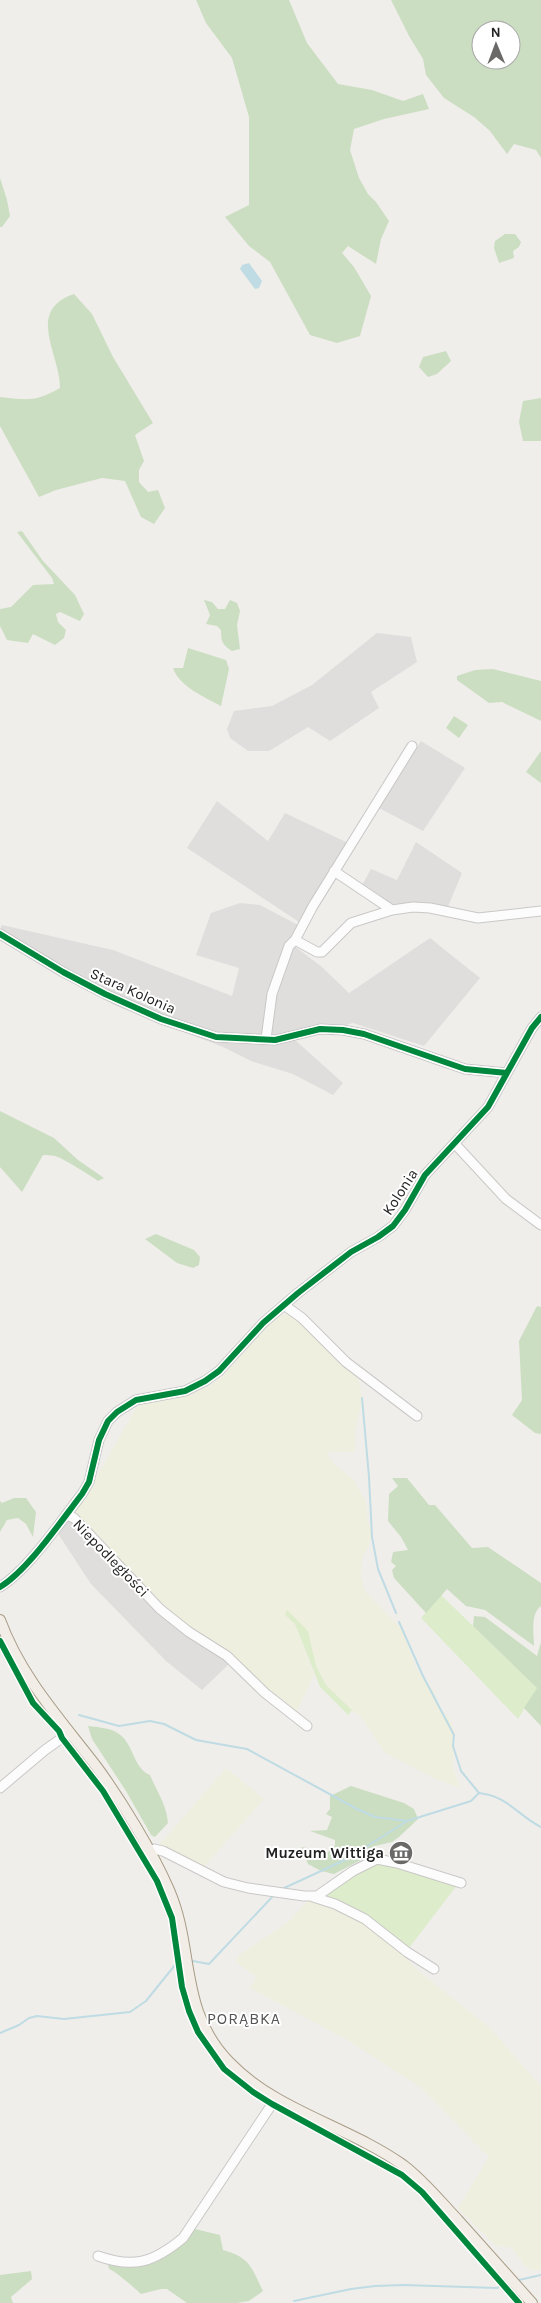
<svg xmlns="http://www.w3.org/2000/svg" width="541" height="2303" font-family="Karla,sans-serif">
<style>
.residential{fill:#dfdedc}
.farmland{fill:#efefdf}
.grass{fill:#ddeccb}
.forest{fill:#cbdec1;fill-rule:evenodd}
.water{fill:#bfdbe3}
.lines{fill:none;stroke-linecap:round;stroke-linejoin:round}
.stream{stroke:#bfdbe3;stroke-width:2}
.minor-casing{stroke:#c9c8c7;stroke-width:11}
.major-casing{stroke:#a79c86;stroke-width:12}
.minor{stroke:#fdfcfc;stroke-width:9}
.major{stroke:#f3ede7;stroke-width:10}
.cycleway-casing{stroke:#fff;stroke-width:9}
.cycleway{stroke:#00873e;stroke-width:6}
.labels{text-anchor:middle;dominant-baseline:central;stroke-width:4;stroke-linejoin:round;paint-order:stroke}
.street-label{font-size:15px;fill:#222;stroke:#fff}
.poi-label{font-size:15px;font-weight:bold;fill:#222;stroke:#fff;text-anchor:end}
.neighbourhood-label{font-size:16px;letter-spacing:1px;fill:#555;stroke:#fff}
</style>
<rect width="100%" height="100%" fill="#f0eeeb"/>
<path class="residential" d="M377,633L411,637L417,662L371,692L379,708L330,741L308,727L269,751H248L230,738L227,729L234,711L272,706L312,685Z
M421,741L465,768L423,831L379,808Z
M217,801L268,841L285,813L348,843L299,922L187,848Z
M416,842L462,873L447,909L421,902L393,905L361,887L371,869L397,880Z
M240,903L260,905L298,925L289,942L322,967L349,993L430,938L480,978L424,1046L353,1023L294,1039L343,1083L333,1095L293,1074L251,1061L223,1047L114,1005L0,930L2,925L113,950L232,996L239,968L196,955L211,913Z
M69,1519L101,1550L230,1663L202,1690L166,1661L91,1584L57,1532Z"/>
<path class="farmland" d="M290,1314L301,1321L341,1365L354,1374L359,1380L362,1398L355,1434V1450L353,1452H329L328,1455L334,1464L354,1480L366,1502L368,1521L372,1531L369,1546L362,1557L361,1576L365,1591L402,1629L416,1668L434,1691L437,1705L448,1717L452,1724L454,1735L453,1768L460,1788L436,1779L385,1753L362,1718L340,1701L326,1685L316,1666L308,1631L290,1618L295,1624L314,1675L296,1713L167,1612L72,1513L89,1490L136,1408L144,1404L179,1397L201,1390L222,1377L271,1322L282,1315Z
M226,1768L264,1799L203,1868L159,1845Z
M310,1899L352,1914L402,1953L416,1969L490,2028L541,2086V2270H531L525,2266L511,2247L496,2246L458,2208L489,2157L420,2087L346,2039L250,1988L256,1977L235,1961L239,1955L288,1922Z"/>
<path class="grass" d="M441,1595L537,1688L518,1719L421,1618Z
M287,1610L308,1631L316,1666L326,1685L352,1710L348,1715L320,1687L295,1624L285,1615Z
M381,1862L458,1884L409,1948L324,1897L351,1875Z"/>
<path class="forest" d="M196,0H289L307,43L338,84L372,90L403,101L423,94L429,109L384,119L354,129L350,150L359,178L368,194L376,202L389,221L381,239L376,264L348,246L342,253L354,267L371,296L360,336L337,343L310,335L270,262L249,246L225,217L249,205V117L232,58L206,23Z
M391,0H541V158L536,150L514,144L507,154L490,131L474,117L444,98L426,75L423,59L409,36ZM481,30H511V60H481Z
M0,178L7,200L10,216L2,227H0Z
M505,234H515L521,242L519,247L513,251L514,258L499,263L494,248L495,241Z
M74,294L92,314L113,357L153,423L135,435L144,461L139,470V482L148,492L158,490L165,508L154,524L141,517L125,481L102,478L56,490L39,497L0,426V397C27,400 36,402 60,388C60,353 25,311 74,294Z
M446,351L451,361L437,374L428,377L419,367L423,357Z
M541,398V441H523L519,422L523,401Z
M22,531L43,561L75,595L84,614L80,621L60,612L56,614L58,622L66,630L64,638L55,645L33,634L28,643L7,640L0,626V609L11,607L33,585L54,584L52,578L17,532Z
M204,600L212,602L218,609H225L230,600L237,603L240,611L237,625L240,649L232,651C222,645 221,641 221,630L217,626L206,624L210,615Z
M188,648L226,660L229,669L221,706C204,697 179,686 173,668H183Z
M493,669L541,681V721L502,702L489,703L457,680V676L475,670Z
M454,716L468,725L459,738L446,728Z
M541,751V783L526,772Z
M0,1111L54,1138L78,1160L104,1178L98,1181C93,1177 61,1157 55,1156C51,1155 47,1155 43,1155L22,1192L0,1167Z
M156,1234L194,1250L200,1257L199,1265L193,1268L177,1263L145,1239Z
M537,1306L541,1307V1434L535,1433L512,1415L522,1400L519,1341Z
M392,1478H407L429,1505H435L472,1548L488,1547L541,1583V1606C530,1614 534,1634 534,1646L485,1610L466,1606L447,1589L426,1613L394,1578L392,1570L396,1566L391,1562L393,1552L408,1550L401,1537L388,1521L389,1494L398,1486Z
M14,1498H26L36,1512L33,1537L26,1524L18,1518L7,1520L0,1532V1501L2,1503Z
M474,1616L485,1617L537,1656L541,1642V1726L524,1708L537,1688L473,1626Z
M88,1726C98,1727 111,1728 119,1734C134,1744 133,1768 150,1775C158,1794 166,1803 168,1823L155,1837L151,1835L126,1791L92,1739Z
M351,1786L404,1803L414,1809L418,1819L399,1837L392,1842L375,1846L361,1860L334,1874L321,1871L308,1864L301,1847L328,1852L335,1845V1840L310,1831L327,1830L332,1817L326,1814L330,1809V1796Z
M195,2229L220,2235L223,2250C251,2258 251,2267 263,2291L249,2301L237,2303H187L167,2289H161L141,2294C136,2289 114,2270 109,2269L108,2265C120,2262 132,2267 144,2265C165,2263 181,2243 195,2229Z
M31,2271L32,2279L11,2297L13,2303H0V2275Z"/>
<path class="water" d="M249,263L262,281L259,288L255,289L240,269L242,265Z"/>
<g class="lines">
<path class="stream" d="M362,1398L369,1477L372,1537L378,1569L396,1613
M399,1622L423,1676L454,1735L453,1746L461,1771L479,1793
M79,1715L119,1726L150,1721L164,1724L196,1740L247,1749L357,1809L375,1817L407,1821
M282,1889L347,1859L407,1821L471,1801L479,1793C508,1796 517,1815 541,1827
M193,1961L209,1964L274,1895
M0,2033L19,2025L29,2018L37,2016L64,2019L130,2012L146,2001L175,1965L180,1963
M519,2280L541,2275
M294,2301L351,2289L375,2286L403,2285L497,2288L507,2284"/>
<g class="minor-casing">
<path id="minor" d="M334,871L392,910L413,907L430,908L478,918L541,911
M0,934L63,972L105,994L161,1019L216,1037L275,1040L320,1029L343,1030L364,1034L465,1069L507,1073
M295,940L317,952H322L351,923L392,910
M266,1039L272,994L289,946L295,940L313,906L412,746
M455,1144L506,1199L541,1225
M284,1305L302,1318L346,1362L417,1416
M67,1515L74,1518L160,1609L189,1632L227,1656L265,1693L307,1726
M0,1587C28,1570 61,1521 82,1494L89,1482L99,1440L108,1421L117,1412L136,1400L185,1391L205,1381L219,1371L263,1323L298,1293L351,1252L378,1237L393,1226L405,1210L425,1175L488,1107L532,1028L541,1017
M0,1788L45,1750L69,1733
M149,1852L154,1849L163,1851L224,1882L248,1888L304,1896H317L353,1871L377,1859L397,1863L461,1883
M313,1897L335,1904L365,1919L407,1952L434,1969
M98,2256C134,2269 154,2262 183,2238L276,2098"/>
</g>
<g class="major-casing">
<path id="major" d="M0,1620C21,1677 60,1719 96,1766C121,1800 152,1851 169,1890C195,1950 178,2009 229,2062C276,2111 348,2126 403,2165C423,2180 440,2201 457,2219C482,2247 507,2275 532,2303"/>
</g>
<use href="#minor" class="minor"/>
<use href="#major" class="major"/>
<g class="cycleway-casing">
<path id="cycleway" d="M0,934L63,972L105,994L161,1019L216,1037L275,1040L320,1029L343,1030L364,1034L465,1069L507,1073
M0,1587C28,1570 61,1521 82,1494L89,1482L99,1440L108,1421L117,1412L136,1400L185,1391L205,1381L219,1371L263,1323L298,1293L351,1252L378,1237L393,1226L405,1210L425,1175L488,1107L532,1028L541,1017
M0,1641L33,1703L59,1731L62,1738L103,1791L157,1881L172,1918L182,1987L189,2011L198,2032L224,2069L253,2092L272,2104L402,2175L422,2192L519,2303"/>
</g>
<use href="#cycleway" class="cycleway"/>
</g>
<defs>
<g id="museum-disc" transform="scale(1.25)"><circle r="9.5" fill="#6a6968" stroke="#fff"/><path d="M0-6L6-3V-2H-6V-3ZM-5-1h2V3h-2ZM-1-1h2V3h-2ZM3-1h2V3H3ZM-6 4H6V6H-6Z" fill="#fff"/></g>
</defs>
<g fill-rule="evenodd">
<use href="#museum-disc" x="401" y="1853"/>
</g>
<g class="labels">
<g class="street-label">
<text transform="translate(133 991) rotate(24)">Stara Kolonia</text>
<text transform="translate(400 1192) rotate(-57)">Kolonia</text>
<text transform="translate(111 1558) rotate(46)">Niepodległości</text>
</g>
<g class="poi-label">
<text x="384" y="1853">Muzeum Wittiga</text>
</g>
<g class="neighbourhood-label">
<text x="244" y="2018">PORĄBKA</text>
</g>
</g>
<g transform="translate(496 45) rotate(359)"><circle r="24" fill="#ffffff" stroke="#a7a7a7"/>
<path d="M0-4L9 19L0 12L-9 19Z" fill="#6a6968"/>
<text y="-8" font-size="14" font-weight="bold" text-anchor="middle" fill="#222222">N</text>
</g>
</svg>
